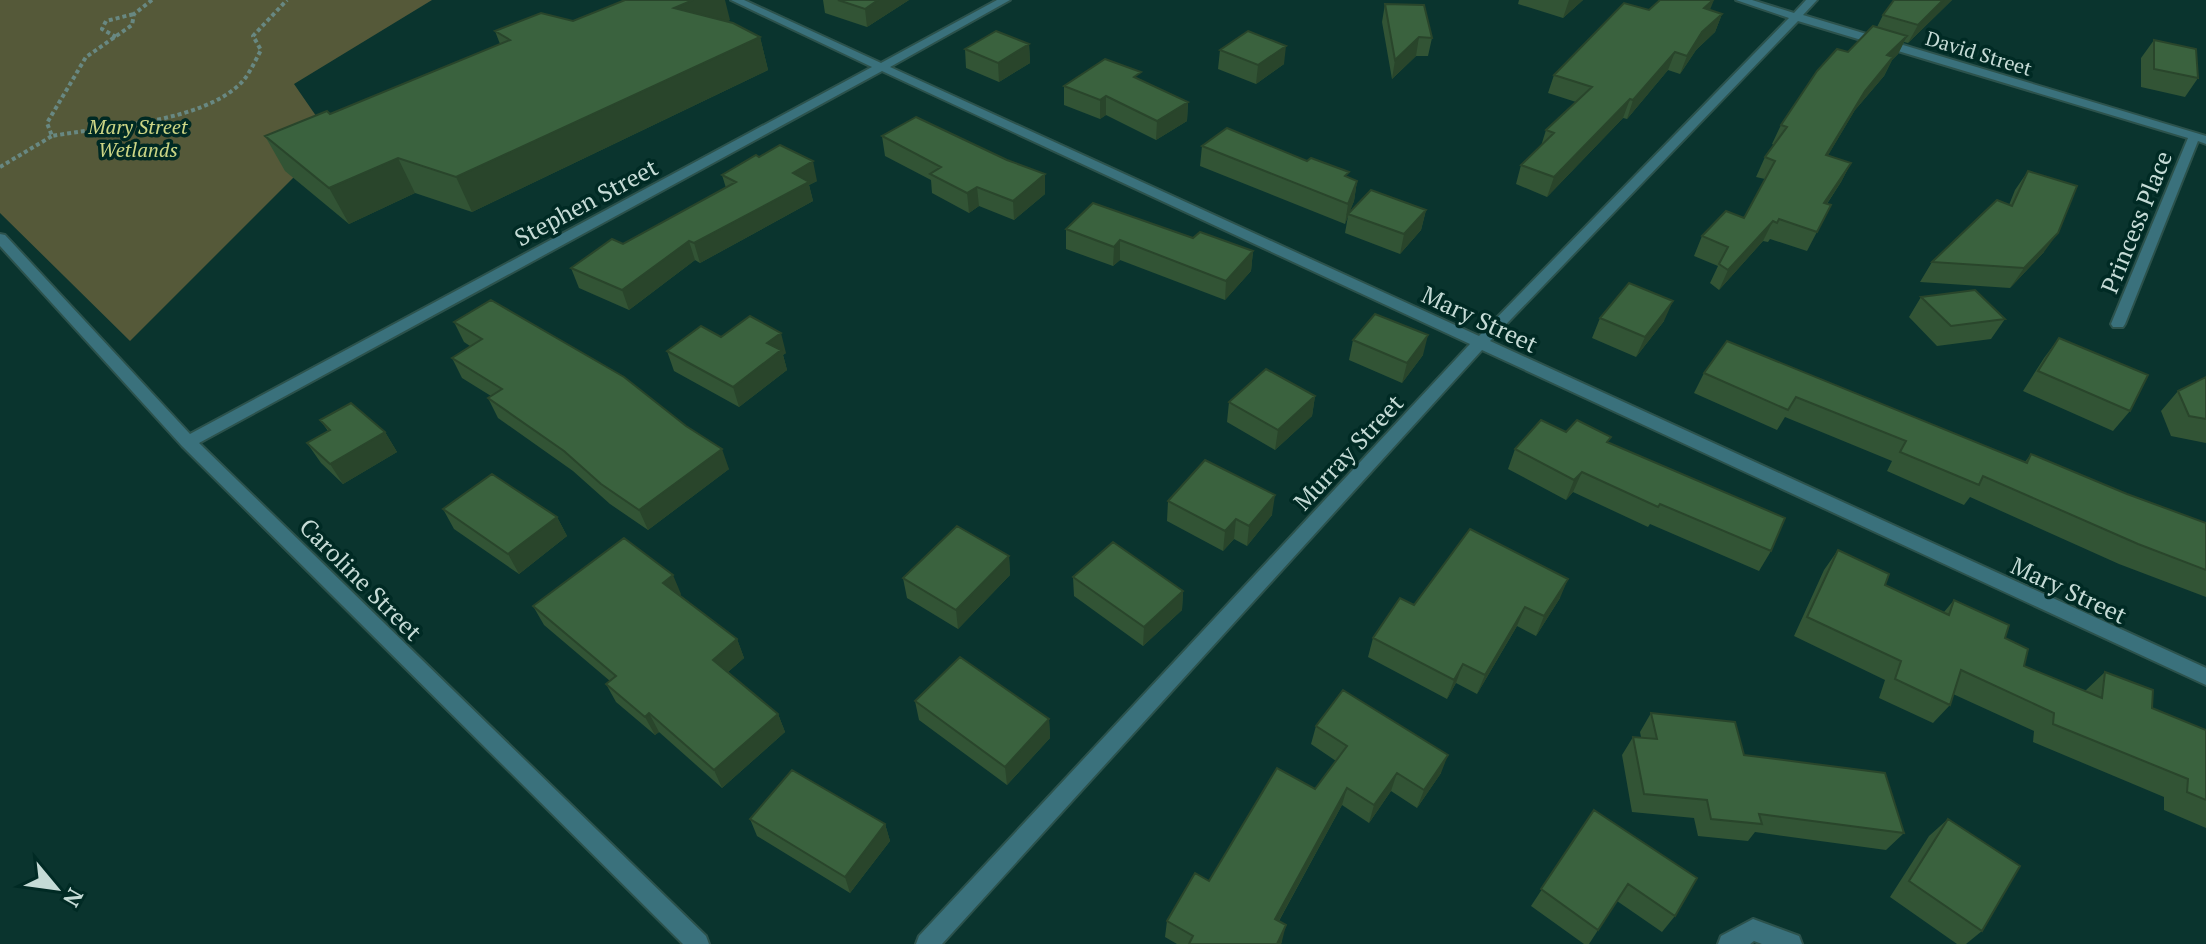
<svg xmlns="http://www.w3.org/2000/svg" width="2206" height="944" font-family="'PT Serif',serif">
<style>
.green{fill:#555939}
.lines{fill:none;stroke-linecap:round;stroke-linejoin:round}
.minor-casing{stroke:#2c524c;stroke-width:4}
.path{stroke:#688882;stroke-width:4;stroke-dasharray:4 3;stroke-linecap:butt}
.minor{fill:#3a717c;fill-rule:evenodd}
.wall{fill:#325435}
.shaded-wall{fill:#29452b}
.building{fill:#3a623e;stroke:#29452b;stroke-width:2}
.labels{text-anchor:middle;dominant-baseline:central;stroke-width:7;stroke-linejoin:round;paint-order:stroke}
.far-street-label{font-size:20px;fill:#c5dbd6;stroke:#002a24}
.far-park-label{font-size:20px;font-style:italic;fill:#ccd685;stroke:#002a24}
.street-label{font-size:24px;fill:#c5dbd6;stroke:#002a24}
</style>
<rect width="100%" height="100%" fill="#0a342e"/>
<path class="green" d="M0,0H432L294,84L332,139L130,341L0,213Z"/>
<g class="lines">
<g class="minor-casing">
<path id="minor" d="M731,0H744L881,63L997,0H1010L890,67L1479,336L1789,18L1736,0H1752L1794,13L1806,0H1817L1803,15L2206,136V144L2198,141L2125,324L2123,327H2113L2111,324L2188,138L1798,21L1490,341L2206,668V685L1482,350L942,944H916L919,936L1470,344L882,71L199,443L706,936L709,944H683L182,446L0,246V234L5,235L190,434L872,67Z
M1753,919L1799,936L1802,944H1762L1754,941L1750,944H1718L1721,936Z"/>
</g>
<path class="path" d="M152,0L134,14L132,25L86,57L47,123L52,136C107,126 202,123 242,82C250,73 255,61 261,50L253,36L287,0
M116,37L102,29L106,21L134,14
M0,167L52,136"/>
<use href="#minor" class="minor"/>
</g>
<path class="wall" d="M823,0H909L867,27L825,13Z
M1519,0H1583L1563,18L1518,4Z
M1894,0H1952L1908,43L1904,42L1898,54L1892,60L1884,76L1855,110L1828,155L1851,163L1841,182L1827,204L1831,205L1807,251L1770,239L1768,242L1763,241L1719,290L1710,283L1718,266L1694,256L1702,236L1744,218L1765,179L1756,177L1765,157L1774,145L1772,144L1781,125L1848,52L1877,27L1883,15Z
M1385,4L1432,38L1428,56H1416L1392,79L1382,22Z
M1649,10H1710L1722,14L1715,32L1696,50L1680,74L1668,70L1627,119L1623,118L1547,197L1516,184L1521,165L1541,146L1546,130L1576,102L1548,93L1554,75Z
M730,20L727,21L760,37L768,70L472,212L415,193L349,224L285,171L265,136L330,114L500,44L495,31L573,21Z
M2154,40L2198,78L2185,97L2141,87V58Z
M1029,44L1030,63L999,82L966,68L965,49Z
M1220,50L1284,64L1256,84L1218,69Z
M1140,80L1188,102L1187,121L1156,140L1106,115L1100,119L1064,105V86Z
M882,136L1007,160L1045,174V194L1014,220L979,206L969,213L932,193L931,180L885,156Z
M1202,146L1307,161L1357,181L1354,201L1349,213L1426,210L1421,230L1400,254L1345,233L1348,216L1345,224L1200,166Z
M2028,171L2044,252L2010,288L1920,282L1932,262L2009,205L2015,190Z
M722,175L817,181L809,185L813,201L700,263L695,260L629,310L579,288L571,268L623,244L726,188Z
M1066,229L1193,238L1253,251L1251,271L1225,300L1120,260L1113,266L1066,249Z
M1921,297L2005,319L1991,339L1937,346L1909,317Z
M1600,318L1664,321L1636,357L1592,338Z
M454,322L729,469L648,530L610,504L573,471L498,418L488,398L491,396L462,378L452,358L470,346L464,342Z
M2059,338L2130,411L2113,431L2023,391L2044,358Z
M1353,340L1423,355L1402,383L1349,360Z
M1727,341L2025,462L2031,454L2127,494L2206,523V597L2119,564L1970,497L1964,505L1887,471L1892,461L1785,417L1777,430L1694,393L1704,373Z
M667,351L786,353L783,355L787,370L739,407L674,371Z
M2206,377V443L2171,436L2161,411L2178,391Z
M1315,396L1312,416L1275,450L1227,422L1229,402Z
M320,420L385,432L397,452L343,484L321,463L307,443L328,431Z
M1566,432L1609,442L1771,551L1759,571L1650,524L1648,527L1573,492L1566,500L1508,469L1515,449Z
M1168,501L1272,515L1247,546L1234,539L1223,551L1167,521Z
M443,509L557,517L567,536L519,574L454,529Z
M1838,550L1885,585L1944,612L1954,600L2005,638L2024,666L2085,691L2105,672L2152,708L2206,730V828L2164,810V797L2033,742L2034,731L1953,694L1950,705L1933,723L1879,698L1885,680L1794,636L1824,570Z
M1009,556L1010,575L958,629L907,598L903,578Z
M1073,577L1183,591L1182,610L1143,646L1074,596Z
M681,594L680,595L737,639L744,658L728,672L778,714L785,732L722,788L659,732L655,735L616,702L606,684L610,681L544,625L533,606Z
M1560,598L1536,636L1517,626L1477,694L1456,683L1447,699L1368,657L1373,638L1414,605Z
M915,701L1049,719L1050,738L1007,785L919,720Z
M1651,713L1744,755L1904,833L1886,850L1755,832L1748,841L1698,836L1694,818L1632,812L1622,755L1633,737H1641L1640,732Z
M1316,726L1441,773L1417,808L1391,791L1369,823L1342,805L1279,921L1282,941L1281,944H1177L1165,937L1167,921L1209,881L1315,789L1336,761L1311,744Z
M1594,810L1675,916L1662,932L1617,901L1589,944H1584L1531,906Z
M750,819L885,824L890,841L850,893L757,836Z
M1948,819L1982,931L1966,944H1957L1890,897L1929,836Z"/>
<path class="shaded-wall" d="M693,0H725L730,20L683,41L674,8Z
M878,0H909L867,27L865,9Z
M1569,0H1583L1563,18Z
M1714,0L1707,17L1704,8Z
M1943,0H1952L1908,43L1918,25Z
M1722,14L1715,32L1696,50L1680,74L1687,56L1702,32Z
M1907,36L1898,54L1892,60L1884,76L1855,110L1817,174L1826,155L1887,55Z
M760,37L768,70L472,212L456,177Z
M1419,37L1416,56L1392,79L1395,60Z
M1029,44L1030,63L999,82L998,63Z
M1286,46L1284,64L1256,84L1258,65Z
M1675,52L1668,70L1627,119L1633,100Z
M1106,96V115L1100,119V100Z
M1630,99L1623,118L1547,197L1554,177Z
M1188,102L1187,121L1156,140L1157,121Z
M398,158L415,193L349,224L329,188Z
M813,161L817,181L809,185L813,201L700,263L694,243L793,173Z
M1851,163L1841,182L1814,223L1824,203Z
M1045,174V194L1014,220L1013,201Z
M1357,181L1354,201L1345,224L1348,204Z
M977,187L979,206L969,213L967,193Z
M1426,210L1421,230L1400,254L1404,234Z
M1773,221L1763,241L1719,290L1728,270Z
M2058,233L2044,252L2010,288L2024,268Z
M1120,240V260L1113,266L1114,247Z
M689,241L695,260L629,310L622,290Z
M1253,251L1251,271L1225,300L1226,281Z
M1673,301L1664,321L1636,357L1645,337Z
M781,333L786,353L783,355L787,370L739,407L733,387L767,343Z
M1428,335L1423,355L1402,383L1407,363Z
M1315,396L1312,416L1275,450L1278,430Z
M385,432L397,452L343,484L330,464Z
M722,449L729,469L648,530L639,510Z
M1582,472L1573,492L1566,500L1574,480Z
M1275,495L1272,515L1247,546L1249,526Z
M557,517L567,536L519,574L508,554Z
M1236,519L1234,539L1223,551L1225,531Z
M1009,556L1010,575L958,629L956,610Z
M673,575L681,594L671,602L663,583Z
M1568,579L1560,598L1536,636L1544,616Z
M1183,591L1182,610L1143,646L1144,627Z
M1525,607L1517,626L1477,694L1485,675Z
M737,639L744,658L720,679L713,660Z
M1463,664L1456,683L1447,699L1454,680Z
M649,713L659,732L655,735L645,717Z
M778,714L785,732L722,788L714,770Z
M1049,719L1050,738L1007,785L1005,767Z
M1448,755L1441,773L1417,808L1424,790Z
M1397,773L1391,791L1369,823L1374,805Z
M1347,788L1342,805L1271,935L1275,919Z
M885,824L890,841L850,893L845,877Z
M1286,925L1282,941L1281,944H1277Z"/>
<path class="building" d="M625,0H693L674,8L733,23L760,37L456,177L398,158L329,188L265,136L327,111L330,114L510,40L495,31L541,13L573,21Z
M838,0H878L865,9Z
M1660,0H1713L1704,8L1722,14L1702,32L1687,56L1675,52L1633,100L1630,99L1554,177L1521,165L1554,133L1546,130L1592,87L1554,75L1624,3L1649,10Z
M1894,0H1943L1918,25L1883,15Z
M1385,4L1424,5L1432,38L1419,37L1395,60Z
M1873,26L1907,36L1887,55L1893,57L1865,91L1826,155L1851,163L1824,203L1831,205L1817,232L1779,219L1777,223L1773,221L1728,270L1719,264L1728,247L1702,236L1726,211L1744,218L1775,161L1765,157L1787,127L1781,125L1817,71L1837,49L1848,52Z
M996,31L1029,44L998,63L965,49Z
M1248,31L1286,46L1258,65L1220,50Z
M2154,40L2196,49L2198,78L2154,69Z
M1105,59L1141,72L1134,77L1188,102L1157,121L1106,96L1100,100L1064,86Z
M916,117L1007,160L1045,174L1013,201L977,187L967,193L930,174L941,167L882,136Z
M1227,128L1307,161L1311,158L1349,172L1345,176L1357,181L1348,204L1202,146Z
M780,145L813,161L793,173L809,182L694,243L689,241L622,290L571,268L612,239L623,244L736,182L722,175L756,155L759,157Z
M2028,171L2077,186L2058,233L2024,268L1932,262L1997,200L2012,206Z
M1371,190L1426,210L1404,234L1348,214Z
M1093,203L1193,238L1200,232L1253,251L1226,281L1120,240L1114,247L1066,229Z
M1629,283L1673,301L1645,337L1600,318Z
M1975,290L2005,319L1951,326L1921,297Z
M491,300L624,377L686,426L722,449L639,510L601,484L564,451L488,398L502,389L452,358L482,339L454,322Z
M1375,314L1428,335L1407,363L1353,340Z
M750,316L781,333L767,343L781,350L733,387L667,351L701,326L721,337Z
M2059,338L2148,375L2130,411L2038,371Z
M1727,341L2027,463L2031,454L2127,494L2206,523V570L2138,544L1983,476L1979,485L1900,452L1906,441L1796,397L1788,410L1704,373Z
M1266,369L1315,396L1278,430L1229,402Z
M2206,377V419L2189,416L2178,391Z
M351,403L385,432L330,464L307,443L330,430L320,420Z
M1541,420L1566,432L1577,420L1611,437L1607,442L1785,518L1771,551L1660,504L1658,507L1582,472L1574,480L1515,449Z
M1205,460L1275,495L1249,526L1236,519L1225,531L1168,501Z
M492,474L557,517L508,554L443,509Z
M957,526L1009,556L956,610L903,578Z
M1470,529L1568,579L1544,616L1525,607L1485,675L1463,664L1454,680L1373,638L1400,598L1414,605Z
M624,538L673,575L663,583L737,639L713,660L778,714L714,770L649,713L645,717L606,684L616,676L533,606Z
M1113,542L1183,591L1144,627L1073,577Z
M1838,550L1889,574L1885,585L1949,615L1954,600L2009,625L2005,638L2028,649L2024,666L2102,698L2105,672L2153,690L2152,708L2206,730V800L2187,792L2188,779L2053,724L2054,713L1961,670L1950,705L1895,679L1901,661L1807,617Z
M960,657L1049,719L1005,767L915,701Z
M1343,690L1448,755L1424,790L1397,773L1374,805L1347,788L1275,919L1286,925L1277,944H1189L1193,936L1167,921L1195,873L1209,881L1277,768L1315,789L1347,746L1316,726Z
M1651,713L1735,722L1744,755L1885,773L1904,833L1759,814L1762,824L1711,819L1707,800L1644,794L1633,737L1657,739Z
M792,770L885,824L845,877L750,819Z
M1594,810L1697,878L1675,916L1628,884L1598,930L1541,889Z
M1948,819L2020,866L1982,931L1909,881Z"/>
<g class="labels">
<g class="far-street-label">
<text transform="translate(1979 53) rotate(17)">David Street</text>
</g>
<g class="far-park-label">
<text x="138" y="126">Mary Street<tspan x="138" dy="23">Wetlands</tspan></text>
</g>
<g class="street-label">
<text transform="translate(586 202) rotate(-28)">Stephen Street</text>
<text transform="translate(2136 222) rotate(-68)">Princess Place</text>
<text transform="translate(1480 319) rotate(25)">Mary Street</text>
<text transform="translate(1348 452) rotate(-47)">Murray Street</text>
<text transform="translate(361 579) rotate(45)">Caroline Street</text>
<text transform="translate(2069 590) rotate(25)">Mary Street</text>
</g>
</g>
<g transform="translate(56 888) rotate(119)" stroke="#002a24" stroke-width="6" paint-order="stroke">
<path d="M0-6L14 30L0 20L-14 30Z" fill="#c5dbd6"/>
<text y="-12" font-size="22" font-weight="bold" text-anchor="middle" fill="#c5dbd6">N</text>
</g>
</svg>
